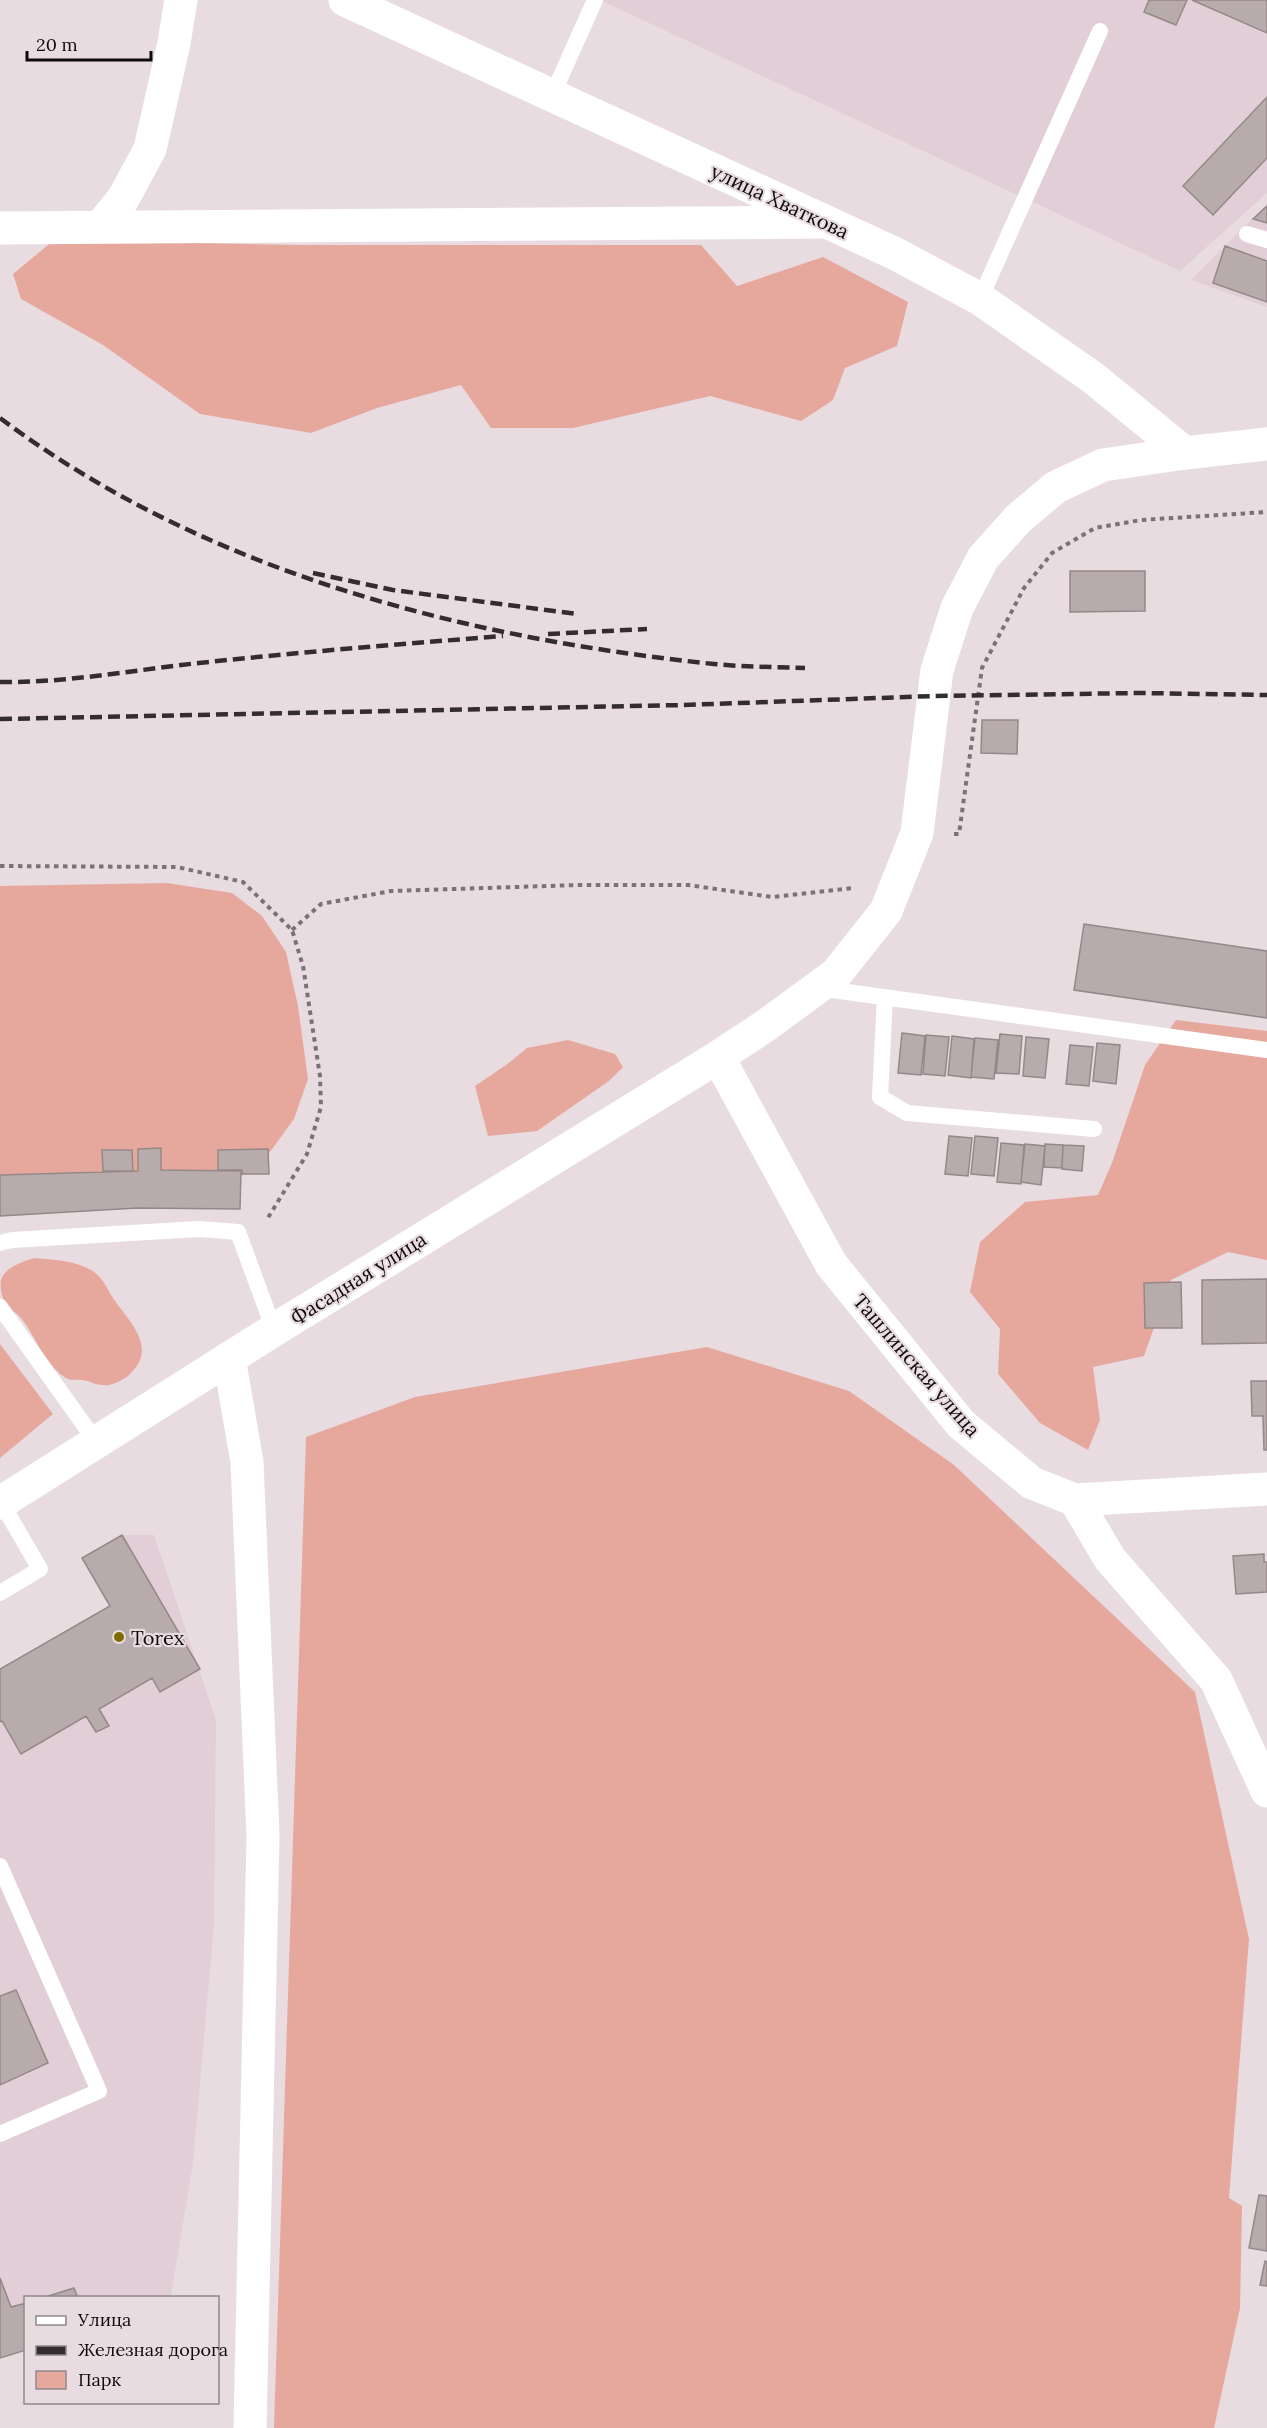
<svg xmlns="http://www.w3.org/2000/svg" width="1267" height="2428" font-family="Lora,serif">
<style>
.built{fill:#e2ced7}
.green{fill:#e6a89d}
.building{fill:#b8abac;stroke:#958889;stroke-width:1.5}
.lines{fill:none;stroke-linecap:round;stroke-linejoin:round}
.path{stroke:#7a7276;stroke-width:4;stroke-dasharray:4.5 4.5;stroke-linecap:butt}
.service{stroke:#fff;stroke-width:16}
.minor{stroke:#fff;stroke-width:33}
.tertiary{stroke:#fff;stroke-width:33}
.secondary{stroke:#fff;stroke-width:33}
.rail{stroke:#332d30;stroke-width:4.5;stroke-dasharray:12 6;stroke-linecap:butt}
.poi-dot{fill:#806a03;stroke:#e8dce1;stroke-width:2}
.labels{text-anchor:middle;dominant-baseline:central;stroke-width:4.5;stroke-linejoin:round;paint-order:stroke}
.street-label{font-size:20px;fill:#0f0b0d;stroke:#e8dce1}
.poi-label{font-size:20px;fill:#0f0b0d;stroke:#e8dce1;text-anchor:start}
</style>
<rect width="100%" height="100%" fill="#e8dce1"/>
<path class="built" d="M600,0H1267V193L1180,271Z
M1267,204V307L1191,280Z
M122,1535H154L216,1720L214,1924L193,2163L171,2295L166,2298H26L25,2350L0,2358V1669L110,1606L82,1558Z"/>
<path class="green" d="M54,240L296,245H701L737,286L823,257L908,302L897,346L845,368L833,400L801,421L710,396L573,428H491L461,385L377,408L311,433L200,414L103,345L21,299L13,274Z
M167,883L232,893L262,916L286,952L298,1006L308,1079L294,1119L259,1167L235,1179L0,1180V886Z
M1176,1020L1267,1031V1260L1228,1252L1171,1280L1144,1356L1093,1367L1100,1420L1088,1450L1040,1423L998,1374L1000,1329L970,1292L980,1242L1025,1202L1098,1195L1112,1163L1145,1065Z
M568,1040L615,1054L623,1067L609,1081L537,1131L488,1136L475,1086L506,1065L527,1048Z
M34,1258C54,1260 73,1260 91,1270C103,1277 106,1287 113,1298C129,1322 160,1348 128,1376C121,1381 112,1386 103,1385C95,1385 88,1380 81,1380C76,1379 72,1381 68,1379C47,1369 35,1335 21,1318C16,1312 8,1309 5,1302C1,1296 0,1287 1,1280C5,1267 22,1262 34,1258Z
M0,1344L53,1414L0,1458Z
M707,1347L849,1391L954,1465L1195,1692L1249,1939L1229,2198L1242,2206L1240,2308L1214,2428H274L306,1437L415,1397Z"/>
<path class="building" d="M1149,0H1187L1176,25L1144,12Z
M1192,0H1267V33Z
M1267,97V158L1213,215L1183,186Z
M1267,206V223L1253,219Z
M1225,246L1267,261V302L1213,283Z
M1070,571H1145V611L1070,612Z
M982,720H1018L1017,754L981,753Z
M1084,924L1267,951V1018L1074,990Z
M902,1033L925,1036L921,1075L898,1073Z
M1000,1034L1022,1036L1019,1074L996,1073Z
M926,1035L949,1037L945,1076L923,1074Z
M952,1036L974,1039L971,1078L948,1075Z
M1026,1037L1049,1039L1045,1078L1023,1076Z
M975,1038L998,1040L994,1079L971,1077Z
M1097,1043L1120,1045L1116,1084L1093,1081Z
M1070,1045L1093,1047L1089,1086L1066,1084Z
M949,1136L972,1138L968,1176L945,1174Z
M975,1136L998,1138L994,1176L971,1174Z
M1001,1143L1024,1145L1021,1184L997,1182Z
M1025,1144L1045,1146L1041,1185L1021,1182Z
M1045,1144L1063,1145L1062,1168L1044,1167Z
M1063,1145L1084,1146L1082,1171L1062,1169Z
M161,1148V1170L241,1171L240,1209L137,1208L0,1216V1175L138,1171V1149Z
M268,1149L269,1174H242V1170H218V1150Z
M102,1150H132L133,1171H103Z
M1267,1279V1343L1202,1344V1280Z
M1181,1282L1182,1328H1145L1144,1283Z
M1251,1381H1267V1450H1264L1263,1416H1252Z
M122,1535L200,1669L160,1692L152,1678L99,1709L109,1726L96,1732L86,1716L21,1754L2,1721L0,1722V1669L110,1606L82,1558Z
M1264,1554V1562H1267V1592L1236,1594L1233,1556Z
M16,1990L48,2063L0,2085V1996Z
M1259,2195L1267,2196V2251L1249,2248Z
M1265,2261L1267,2262V2286L1260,2285Z
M0,2278L11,2307L26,2303V2350L0,2358Z
M74,2288L78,2298H42Z"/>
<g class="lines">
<path class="path" d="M954,834H959L982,668L1024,588L1052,553L1095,528L1141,520L1267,512
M0,866L177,867L243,882L292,930L303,966L320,1076L321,1107L307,1154L266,1221
M292,930L321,904L391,891L579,885H688L772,897L854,888"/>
<path class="service" d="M552,96L595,0
M1247,234L1267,240
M980,299L1100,31
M818,988L1267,1050
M885,997L880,1097L907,1113L1094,1129
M0,1243L12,1240L199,1229L238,1232L274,1330
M0,1307L97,1443
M0,1593L40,1569L1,1502
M0,1866L99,2091L0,2134"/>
<path class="minor" d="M100,227L123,199L150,149L174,43L181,0
M0,228L825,222
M718,1057L831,1264L961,1424L1032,1483L1075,1500L1267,1489
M229,1358L247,1462L263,1836L250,2428
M1075,1500L1110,1559L1216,1680L1267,1791"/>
<path class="tertiary" d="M345,0L896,254L980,299L1092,377L1185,453"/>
<path class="secondary" d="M0,1503L274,1330L718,1057L765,1026L836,974L886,911L917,833L937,670L957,608L983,558L1019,518L1056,487L1103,465L1185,453L1267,444"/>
<path class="rail" d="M0,418C205,572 463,638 714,664C744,667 775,667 805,668
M313,573L393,590L577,614
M548,634L647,629
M0,682C67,683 133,670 199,663C301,652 402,644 503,636
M0,719L684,705L934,696L1140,693L1267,695"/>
</g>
<circle class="poi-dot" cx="119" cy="1637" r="6"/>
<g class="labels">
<g class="street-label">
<text transform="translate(780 201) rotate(25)">улица Хваткова</text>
<text transform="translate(358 1278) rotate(-32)">Фасадная улица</text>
<text transform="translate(917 1365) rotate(49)">Ташлинская улица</text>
</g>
<g class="poi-label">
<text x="131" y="1637">Torex</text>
</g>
</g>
<rect x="24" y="2296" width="195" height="108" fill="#e8dce1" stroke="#91888c" stroke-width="1.5"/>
<rect x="36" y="2316" width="30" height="9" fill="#ffffff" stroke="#91888c" stroke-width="1.5"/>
<text x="78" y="2326" font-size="18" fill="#0f0b0d">Улица</text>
<rect x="36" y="2346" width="30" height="9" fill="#332d30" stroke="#91888c" stroke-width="1.5"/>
<text x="78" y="2356" font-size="18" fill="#0f0b0d">Железная дорога</text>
<rect x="36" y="2371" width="30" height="18" fill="#e6a89d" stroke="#91888c" stroke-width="1.5"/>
<text x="78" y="2386" font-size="18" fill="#0f0b0d">Парк</text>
<path d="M27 51v9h124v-9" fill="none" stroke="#0f0b0d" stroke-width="3"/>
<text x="36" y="51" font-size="18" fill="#0f0b0d" stroke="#e8dce1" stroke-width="4.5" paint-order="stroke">20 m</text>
</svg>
